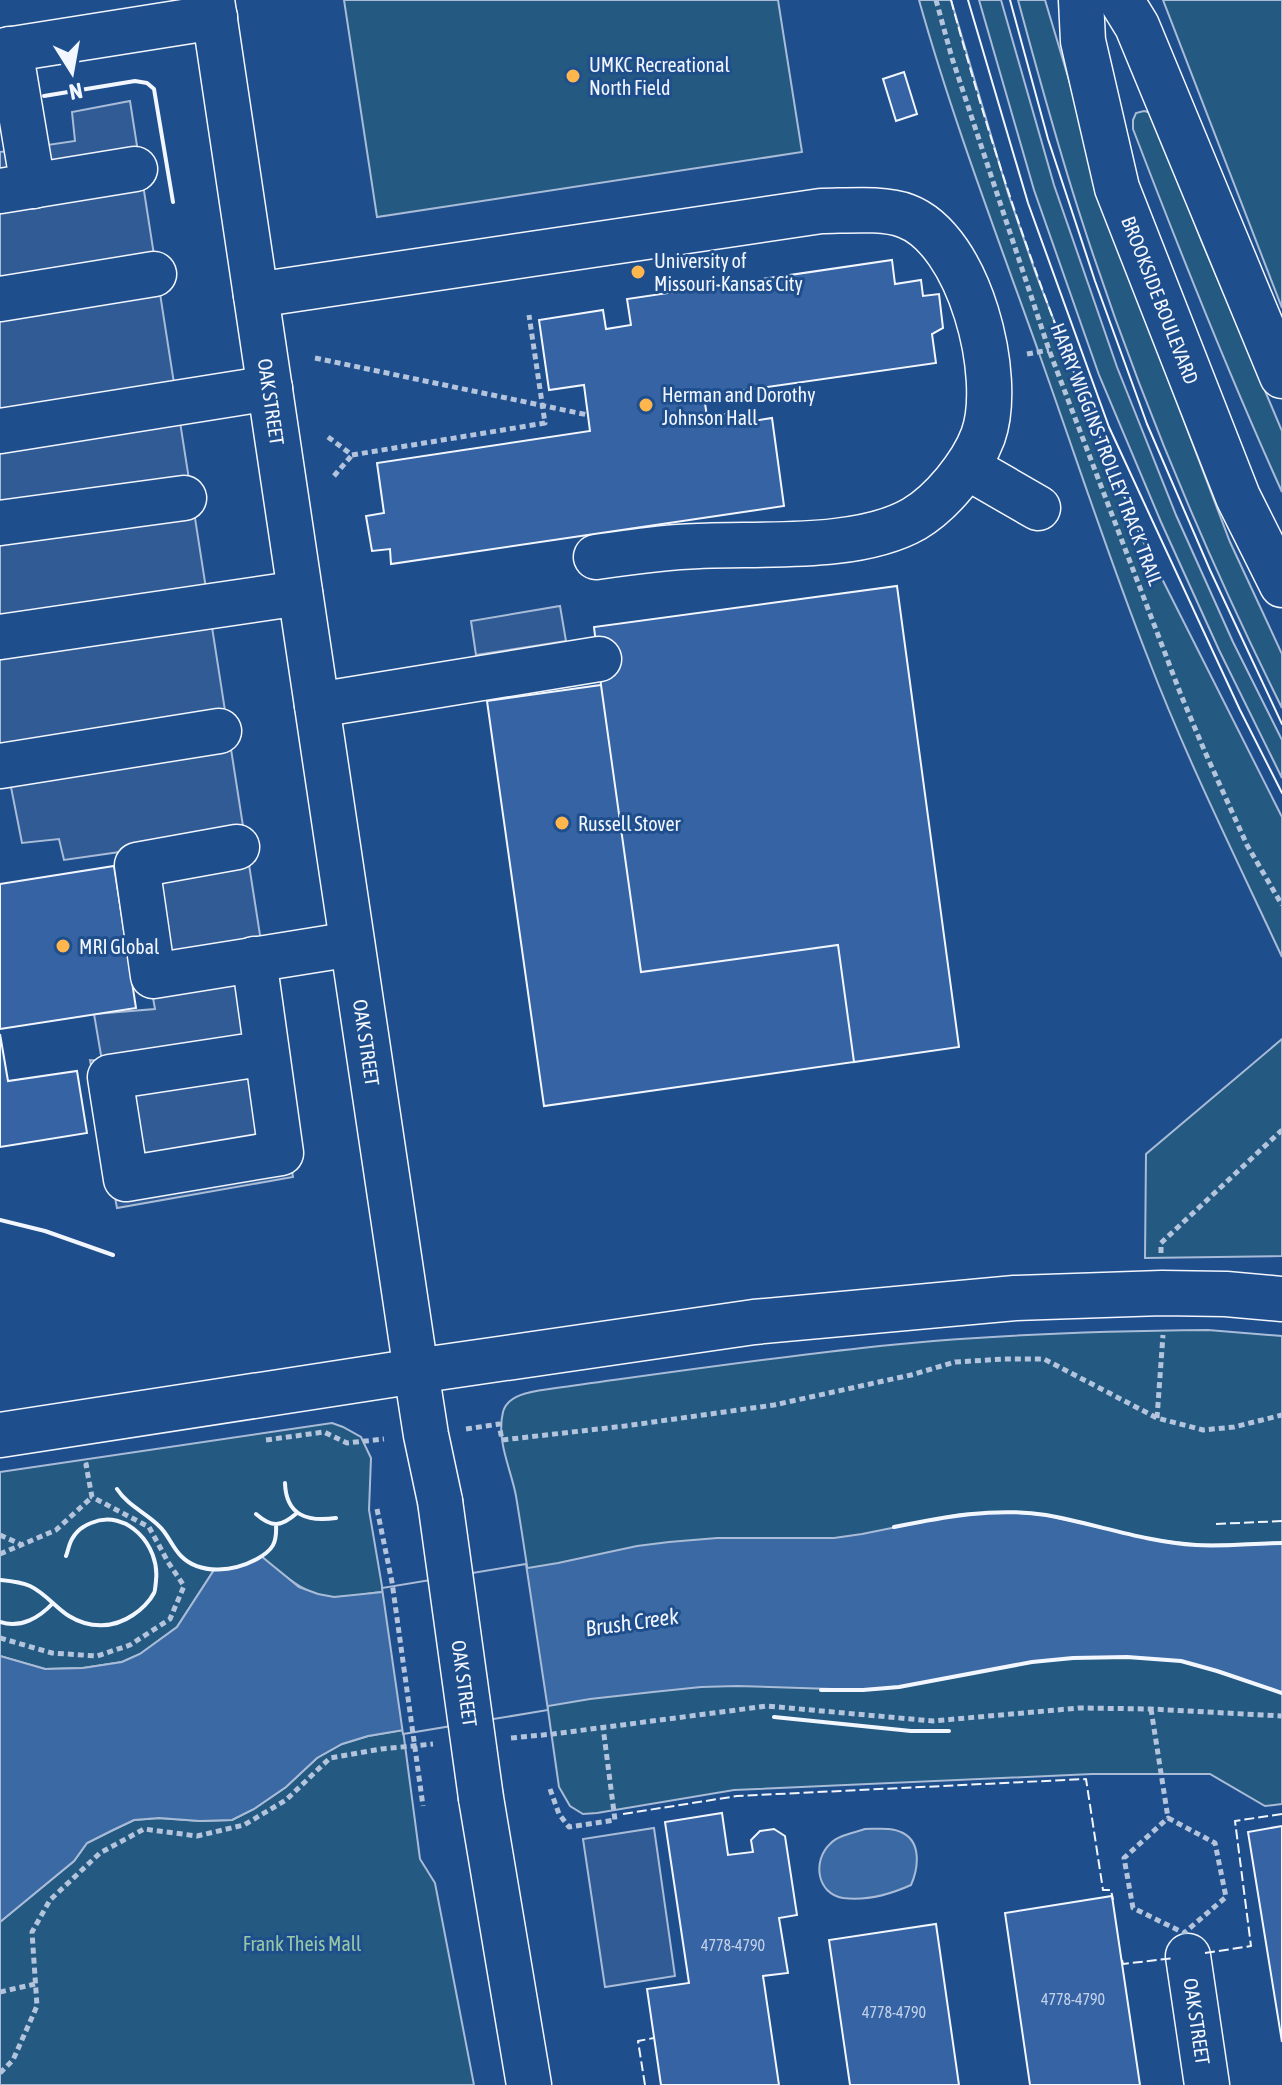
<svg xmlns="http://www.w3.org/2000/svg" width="1282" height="2085" font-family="'Asap Condensed',sans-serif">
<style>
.green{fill:#245a82;stroke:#a8bbd7;stroke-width:2}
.parking{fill:#305b95;stroke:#a8bbd7;stroke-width:2}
.water{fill:#3b69a3;stroke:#a8bbd7;stroke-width:2}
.pier{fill:#1f4e8c;stroke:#a8bbd7;stroke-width:2}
.building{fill:#3563a3;stroke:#f2f6ff;stroke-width:2}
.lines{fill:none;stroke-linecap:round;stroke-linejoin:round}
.minor-casing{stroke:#f2f6ff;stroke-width:47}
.major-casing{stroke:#f2f6ff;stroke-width:47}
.highway-casing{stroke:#f2f6ff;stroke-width:47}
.path{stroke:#b3c4dc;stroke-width:5;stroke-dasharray:6 4;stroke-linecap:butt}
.minor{stroke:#1f4e8c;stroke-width:44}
.major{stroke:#1f4e8c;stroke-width:44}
.highway{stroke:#1f4e8c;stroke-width:44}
.tram{stroke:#f2f6ff;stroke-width:2}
.minor-bridge-casing{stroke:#f2f6ff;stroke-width:47;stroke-linecap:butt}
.path-bridge{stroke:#b3c4dc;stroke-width:5;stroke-dasharray:6 4;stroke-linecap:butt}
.minor-bridge{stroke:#1f4e8c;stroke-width:44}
.fence{stroke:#f2f6ff;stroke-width:2;stroke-dasharray:10 4;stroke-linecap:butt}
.wall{stroke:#f2f6ff;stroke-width:4}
.poi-dot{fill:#ffb74d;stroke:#1f4e8c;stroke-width:3}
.labels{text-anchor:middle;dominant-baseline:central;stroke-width:6;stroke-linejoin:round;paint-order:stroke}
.number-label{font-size:16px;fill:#c3d1e8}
.poi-label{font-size:20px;fill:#f2f6ff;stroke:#1f4e8c;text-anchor:start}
.street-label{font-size:20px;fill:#f2f6ff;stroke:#1f4e8c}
.park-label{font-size:20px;fill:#97c8a6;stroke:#1f4e8c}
.water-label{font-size:22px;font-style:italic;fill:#f2f6ff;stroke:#1f4e8c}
</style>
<rect width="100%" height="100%" fill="#1f4e8c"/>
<path class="green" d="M344,0H778L802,152L377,217Z
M919,0H951L1008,193L1036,274L1082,393L1141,537L1282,817V957C1236,858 1187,760 1148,658C1109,559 1076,457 1040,356C998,238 953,121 919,0Z
M979,0H1001L1054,185L1117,367L1176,515L1233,642L1282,740V778L1219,650L1161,522L1099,375L1034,190Z
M1018,0H1045L1081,120L1151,334L1230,542L1282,654V708C1204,551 1136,388 1082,221C1058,148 1038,74 1018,0Z
M1163,0H1282V308Z
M1144,111L1152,113L1202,242L1282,431V492C1228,373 1180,252 1133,129V120L1136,113Z
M1282,1039V1256L1145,1258L1146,1154Z
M1208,1330L1282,1336V1804L1265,1806L1210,1774H1092L734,1790L597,1813L583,1814L570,1806L559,1787C545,1690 532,1593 516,1496C511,1469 496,1441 503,1412C508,1392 539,1391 556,1388C658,1374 760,1359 862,1348C977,1335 1093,1331 1208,1330Z
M332,1423L343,1427L361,1437L371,1458L369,1510L383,1592C367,1593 348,1598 332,1597C303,1595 282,1573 261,1557C245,1566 232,1569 214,1570L177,1627L140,1654L122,1662L83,1668L45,1669L0,1656V1472Z
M403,1730L420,1859L435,1883L474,2085H0V1922L74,1861L87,1843L113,1830L134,1820L159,1818L200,1821L232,1820L254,1809L286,1787L317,1758L342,1744L368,1736Z"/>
<path class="parking" d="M130,101L267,980L271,1045L293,1177L117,1208L90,1060L102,1061L94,1014L155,1009L127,851L64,860L59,839L22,843L11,787L0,788V152L75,141L72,112Z
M560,606L566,641L476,655L471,621Z
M654,1828L675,1976L605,1987L583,1839Z"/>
<path class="water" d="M1007,1512L1044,1515L1152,1539L1197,1545L1282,1543V1693L1217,1671L1181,1661L1127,1657L1073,1658L1031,1662L899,1687L863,1690L737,1686L701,1687L653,1692L590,1699L368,1736L342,1744L317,1758L286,1787L254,1809L232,1820L200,1821L159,1818L134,1820L113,1830L87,1843L74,1861L0,1922V1656L45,1669L83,1668L122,1662L140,1654L177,1627L214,1570C232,1569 245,1566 261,1556L299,1587L318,1594L334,1597L383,1592L558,1563L637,1546L669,1542L717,1538H834L862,1534L961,1514Z
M865,1829C877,1829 892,1827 903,1833C922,1843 918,1869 911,1885C891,1894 866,1901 843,1898C817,1894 812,1861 830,1844C838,1835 854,1833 865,1829Z"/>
<path class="pier" d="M526,1564L548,1710L403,1734L382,1588Z"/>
<path class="building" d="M904,72L917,114L896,121L883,79Z
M892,260L895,284L921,280L923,296L939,294L943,328L932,334L936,363L704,396L707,417L725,414L727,425L772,418L784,506L391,564L390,549L372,551L366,516L384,513L377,463L590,431L584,385L549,390L539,320L603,310L606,329L631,325L627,299Z
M897,586L959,1047L854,1062L838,945L641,972L601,685L594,627Z
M601,685L641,972L838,945L854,1062L544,1106L487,701Z
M114,866L136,1008L0,1029V884Z
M0,1034L8,1081L77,1071L87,1133L0,1147Z
M722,1813L728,1855L753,1852L751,1840L760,1831L774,1829L785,1836L797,1915L779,1918L788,1973L763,1976L779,2085H661L647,1989L689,1983L665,1822Z
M1282,1826V2042L1248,1832Z
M1112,1896L1140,2085H1030L1005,1913Z
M936,1924L959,2085H850L829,1940Z"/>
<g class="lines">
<g class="minor-casing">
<g id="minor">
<path id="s1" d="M212,0L416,1371L426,1435L440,1501"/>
<path d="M10,49L33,186"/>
<path d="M0,51L215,17"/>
<path d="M0,191L135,169"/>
<path d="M256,295L821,211C845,211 884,207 906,216C970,240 1004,377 983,436C972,466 941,503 914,519C858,551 762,543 699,546C664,547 630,552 596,557"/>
<path d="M0,299L154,274"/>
<path d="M0,431L270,388"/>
<path d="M967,467L1038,508"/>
<path d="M0,523L184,498"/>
<path d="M0,637L300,593"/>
<path d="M317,705L599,659"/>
<path d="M0,766L219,731"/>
<path d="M237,847L137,865L153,976L352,944"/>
<path d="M254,959L281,1153L126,1179L110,1077L267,1053"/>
<path d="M481,1798L529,2085"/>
<path id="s2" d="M1188,1956L1207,2085"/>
</g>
</g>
<g class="major-casing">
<g id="major">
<path id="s3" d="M1081,0L1083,41L1117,188L1238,497L1282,585"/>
<path d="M1121,0L1137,26L1282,376"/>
</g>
</g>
<g class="highway-casing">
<path id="highway" d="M0,1435L416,1371L754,1322L1015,1298L1162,1293L1226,1294L1282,1299"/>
</g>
<path class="path" d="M936,0L952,58L1049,350L1181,695L1205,752L1247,845L1282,905
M1027,354L1049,350
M315,358L588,415
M328,437L352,455L545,423L529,315
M334,476L352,455
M1161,1253V1243L1282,1130
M1157,1418L1163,1335
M466,1429L499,1424L502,1440L625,1426L774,1405L911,1375L955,1362L1004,1359H1044L1157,1418L1203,1430L1234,1427L1282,1415
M266,1440L324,1432L347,1443L384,1439
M0,1535L20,1544
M0,1554L56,1530L92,1497
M0,1638L52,1653L97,1656L130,1645L170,1619L184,1586L168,1562L149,1527L92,1497L86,1465L90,1464
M1151,1709L1168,1818
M511,1738L553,1734L767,1706L933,1721L1079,1708L1151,1709L1282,1716
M550,1789L559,1814L569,1827L615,1820L603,1727
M1168,1818L1215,1843L1226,1897L1184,1933L1133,1908L1124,1858Z
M0,1992L35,1984
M0,2073L13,2060L37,2006L32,1932L50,1900L100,1853L144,1829L197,1836L244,1825L286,1800L330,1758L381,1749L433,1744"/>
<use href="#minor" class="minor"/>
<use href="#major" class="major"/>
<use href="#highway" class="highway"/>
<path class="tram" d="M968,0L1028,203L1109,427L1240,710L1282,793
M1010,0L1048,139L1095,281L1147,424L1210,570L1282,724"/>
<g class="minor-bridge-casing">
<g id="minor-bridge">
<path id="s4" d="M440,1501L481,1798"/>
</g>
</g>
<path class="path-bridge" d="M377,1509L392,1582L423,1806"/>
<use href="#minor-bridge" class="minor-bridge"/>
<path class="fence" d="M951,0C976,92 1004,183 1036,272C1068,362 1105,449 1141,537
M1216,1524L1282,1521
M623,1814L737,1796L1086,1779L1103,1890H1111L1113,1900
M1205,1953L1251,1946L1235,1821L1282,1814
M1122,1960L1123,1964L1174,1958
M645,2085L638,2041L654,2038"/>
<path class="wall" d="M44,96L135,81L147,83L154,89L173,202
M0,1220L45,1231L113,1255
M285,1483C286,1516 308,1522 336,1518
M117,1489C128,1506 145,1512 159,1526C168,1534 172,1547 181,1556C201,1576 235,1571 257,1559C273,1550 277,1543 276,1525
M256,1514C272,1528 281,1527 297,1513
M894,1527C944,1517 994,1507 1046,1515C1096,1524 1145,1542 1196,1545C1224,1547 1254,1543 1282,1543
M0,1580C10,1581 21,1582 30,1586C45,1593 56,1608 69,1616C90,1629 114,1628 133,1615C141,1610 150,1601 154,1593C155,1592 156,1581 156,1580C160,1546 127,1508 91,1523C83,1526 76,1532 72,1539C69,1544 68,1551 66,1556
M0,1622C21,1629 40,1617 53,1603
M821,1690H863L899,1687L1032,1662L1073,1658L1127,1657L1181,1661L1217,1671L1282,1693
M774,1717L911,1731H949"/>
</g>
<g class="poi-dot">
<circle cx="573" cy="76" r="8"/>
<circle cx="638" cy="272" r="8"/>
<circle cx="646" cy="405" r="8"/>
<circle cx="562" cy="823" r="8"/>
<circle cx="63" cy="946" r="8"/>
</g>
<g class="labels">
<g class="number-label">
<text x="733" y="1945">4778-4790</text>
<text x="1073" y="1999">4778-4790</text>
<text x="894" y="2012">4778-4790</text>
</g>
<g class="poi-label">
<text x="589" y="64">UMKC Recreational<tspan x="589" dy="23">North Field</tspan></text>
<text x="654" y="260">University of<tspan x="654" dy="23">Missouri-Kansas City</tspan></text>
<text x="662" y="394">Herman and Dorothy<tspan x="662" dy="23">Johnson Hall</tspan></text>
<text x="578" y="823">Russell Stover</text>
<text x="79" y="946">MRI Global</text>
</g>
<g class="street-label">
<text stroke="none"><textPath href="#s3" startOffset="312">BROOKSIDE BOULEVARD</textPath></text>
<text stroke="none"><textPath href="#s1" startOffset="406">OAK STREET</textPath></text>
<text transform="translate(1107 454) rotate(69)">HARRY WIGGINS TROLLEY TRACK TRAIL</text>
<text stroke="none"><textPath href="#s1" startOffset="1054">OAK STREET</textPath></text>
<text stroke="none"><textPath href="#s4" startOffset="184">OAK STREET</textPath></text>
<text stroke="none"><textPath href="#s2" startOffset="66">OAK STREET</textPath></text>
</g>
<g class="park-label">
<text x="302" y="1943">Frank Theis Mall</text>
</g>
<g class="water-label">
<text transform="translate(632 1622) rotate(-8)">Brush Creek</text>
</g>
</g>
<g transform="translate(72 72) rotate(169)" stroke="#1f4e8c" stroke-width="6" paint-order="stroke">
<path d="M0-6L14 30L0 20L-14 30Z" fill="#f2f6ff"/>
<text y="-12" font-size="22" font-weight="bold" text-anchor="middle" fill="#f2f6ff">N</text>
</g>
</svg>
